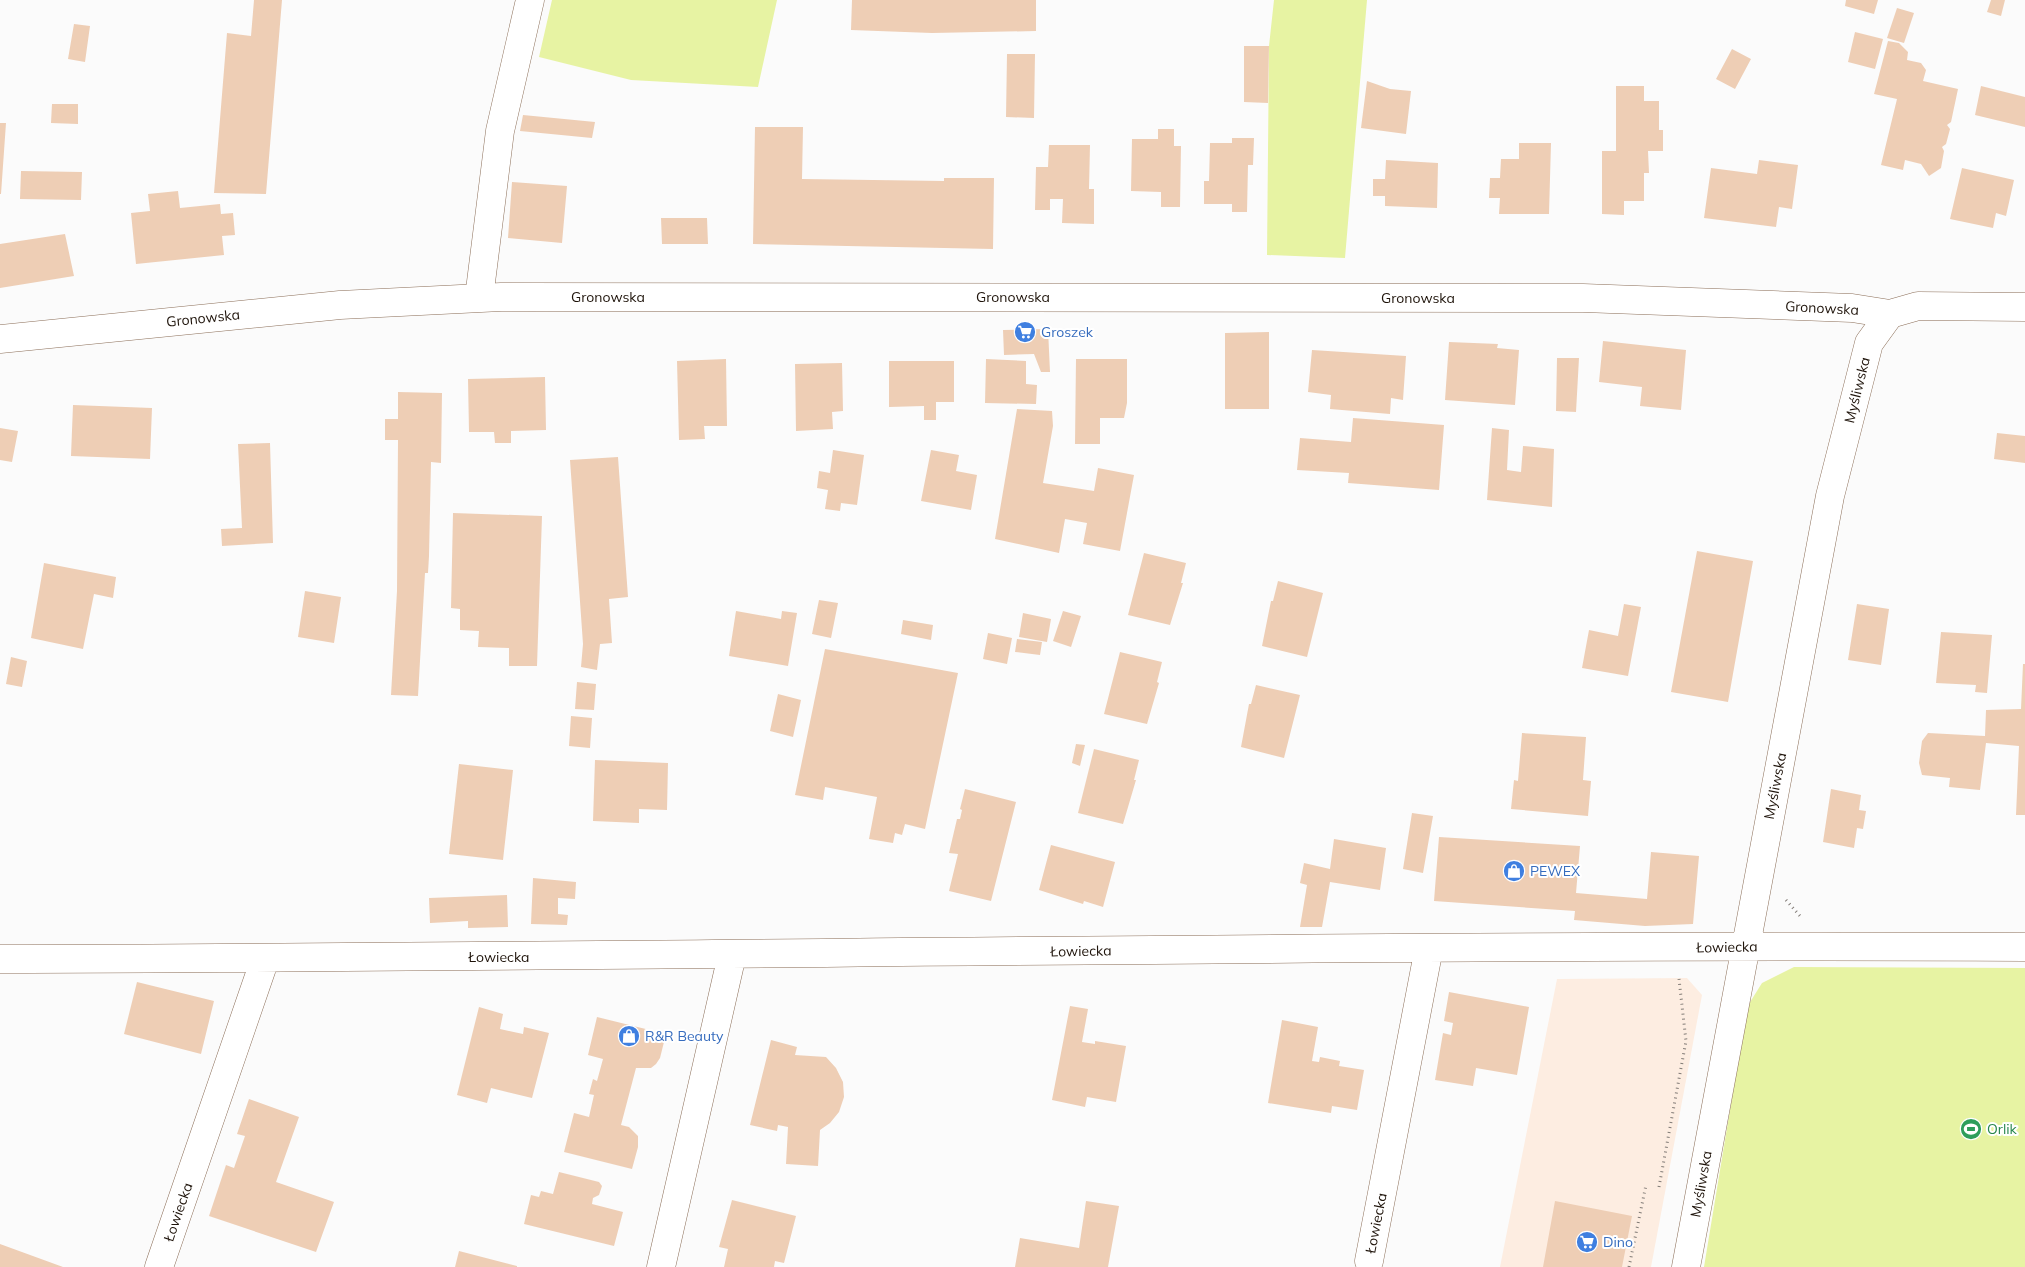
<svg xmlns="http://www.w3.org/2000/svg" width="2025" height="1267" font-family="Mulish,sans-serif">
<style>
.built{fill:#fdede1}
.green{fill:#e7f3a3}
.building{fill:#eeceb5}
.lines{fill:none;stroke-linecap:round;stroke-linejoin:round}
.minor-casing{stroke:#8c6f59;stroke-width:29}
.path{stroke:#827c77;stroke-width:3;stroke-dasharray:1 4;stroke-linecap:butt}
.minor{stroke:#fff;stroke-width:28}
.labels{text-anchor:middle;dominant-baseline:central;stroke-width:4;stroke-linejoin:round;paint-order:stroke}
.street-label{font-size:14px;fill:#1e130a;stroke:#fff}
.shop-label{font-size:14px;fill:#366cbe;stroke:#fff;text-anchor:start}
.leisure-label{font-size:14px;fill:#27864d;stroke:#fff;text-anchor:start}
</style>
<rect width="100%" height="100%" fill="#fbfbfb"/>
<path class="built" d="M1687,978L1702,995L1651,1267H1500L1557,979Z"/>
<path class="green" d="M552,0H777L758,87L631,80L539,57Z
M1274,0H1367L1345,258L1267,255L1269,46Z
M1794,967L2025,968V1267H1704L1747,1007L1762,983Z"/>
<path class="building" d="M254,0H282L266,194L214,193L227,33L251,36Z
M852,0H1036V31L932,33L851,30Z
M1846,0H1878L1874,14L1845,6Z
M1991,0H2005L2001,16L1987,12Z
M1897,8L1914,13L1904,43L1887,38Z
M74,24L90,26L85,62L68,59Z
M1855,32L1883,39L1875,69L1848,62Z
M1888,41L1899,43L1908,52L1907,60L1921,63L1926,70L1923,81L1958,89L1951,122L1947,125L1950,129L1946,144L1942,147L1944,151L1941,168L1929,176L1921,164L1905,160L1903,170L1881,165L1897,99L1874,94Z
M1244,46H1269L1268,103L1244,102Z
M1732,49L1751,59L1735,89L1716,79Z
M1007,54H1035L1034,118L1006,117Z
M1367,81L1390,89L1411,91L1406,134L1361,128Z
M1616,86H1644V101H1659V130H1663V151H1648L1649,173H1644V201H1624V215L1602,214V151H1616Z
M1981,86L2025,97V127L1975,115Z
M52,104H78V124L51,123Z
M523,115L595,122L592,138L520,131Z
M0,123H6L1,194H0Z
M755,127H803L802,179L944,181V178H994L993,249L753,244Z
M1158,129H1174V146H1181L1180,207H1161V192L1131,191L1132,139H1158Z
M1232,138H1254L1253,165H1248L1247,212H1232V204H1204V181H1209L1210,143H1232Z
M1519,143H1551L1549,214H1499L1500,198H1489L1490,178H1500L1501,159H1519Z
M1049,145H1090L1089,189H1094V224L1062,223L1063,199H1050V210H1035L1036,167H1048Z
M1386,160L1438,163L1437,208L1385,206V196H1373V179H1385Z
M1759,160L1798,165L1792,209L1779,207L1776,227L1704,218L1711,168L1757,174Z
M1962,168L2014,180L2006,216L1996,213L1993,228L1950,219Z
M21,171L82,172L81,200L20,199Z
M512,182L567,186L562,243L508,238Z
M178,191L180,208L220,204L221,214L233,213L235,235L222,236L224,255L136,264L131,213L150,211L148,194Z
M661,218H707L708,244H662Z
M65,234L74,276L0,288V244Z
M1048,329L1050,372H1041L1034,354L1004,355L1003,330Z
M1269,332V409H1225V333Z
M1603,341L1686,350L1681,410L1640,406L1642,387L1599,382Z
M1449,342L1498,344L1497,348L1519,350L1515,405L1445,400Z
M1312,350L1406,356L1403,400L1391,398L1390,414L1330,409L1331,395L1308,392Z
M1557,358H1579L1576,412L1556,411Z
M726,359L727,426H704L705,439L679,440L677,361Z
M986,359L1026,361V384L1037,385L1036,404L985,403Z
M1076,359H1127V403L1124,418H1100V444H1075Z
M889,361H954V402H936V420H924V406L889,407Z
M842,363L843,411L832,412L833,429L796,431L795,364Z
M545,377L546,430L511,431V443H495L494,432H469L468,379Z
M398,392L442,393L441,463L431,462L429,556L428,573H425L418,696L391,695L397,591L398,440H385V419H398Z
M73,405L152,408L150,459L71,456Z
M1017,409L1052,411L1053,426L1043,483L1094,491L1098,468L1134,475L1120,551L1083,544L1087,523L1065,519L1059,553L995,539Z
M1353,418L1444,425L1439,490L1348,483L1349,473L1297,470L1300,438L1351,442Z
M0,428L18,431L12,462L0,460Z
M1492,428L1509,430L1507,470L1521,472L1523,446L1554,449L1552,507L1487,500Z
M1997,433L2025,436V463L1994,459Z
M270,443L273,543L222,546L221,529L242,528L238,444Z
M833,450L864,455L857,505L841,503L840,511L825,509L828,490L817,488L819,471L830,473Z
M931,450L959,455L956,471L977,475L971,510L921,501Z
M618,457L628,597L609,599L612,643L600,644L597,670L581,667L583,644L570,460Z
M453,513L542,516L537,666H509V648L478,647L479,631L460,630V609L451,608Z
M1697,551L1753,561L1728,702L1671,692Z
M1144,553L1186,563L1181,583H1183L1170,625L1128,615Z
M44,563L116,577L113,598L94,594L83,649L31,638Z
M1278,581L1323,593L1307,657L1262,646L1271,601H1273Z
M305,591L341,597L334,643L298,637Z
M819,600L838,603L831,638L812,634Z
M1624,604L1641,607L1628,676L1582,668L1589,630L1618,636Z
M1857,604L1889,609L1881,665L1848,660Z
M736,611L781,619L782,611L797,613L788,666L729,656Z
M1063,611L1081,616L1071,647L1053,641Z
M1023,613L1051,619L1047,642L1019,637Z
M903,620L933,625L931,640L901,634Z
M1941,632L1992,635L1987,693L1975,692L1976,685L1936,683Z
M988,633L1012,638L1007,664L983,659Z
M1017,639L1042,642L1040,655L1015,652Z
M825,649L958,673L925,829L905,824L902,835L895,833L893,843L869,839L877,797L825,787L823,800L795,795Z
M1120,652L1162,662L1157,682L1159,683L1147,724L1104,714Z
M11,657L27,661L22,687L6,684Z
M2023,664H2025V815H2016L2019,746L1986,743L1980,790L1949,787L1950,778L1922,775L1919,763L1922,741L1928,733L1985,736L1986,710L2021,709Z
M577,682L596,684L594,710L575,709Z
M1256,685L1300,695L1284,758L1241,747L1249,704H1251Z
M778,694L801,700L793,737L770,731Z
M571,716L592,718L590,748L569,746Z
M1522,733L1586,737L1583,780L1591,781L1588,816L1511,809L1514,780L1518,781Z
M1076,744L1085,745L1080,766L1072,763Z
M1094,749L1139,760L1134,780H1136L1123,824L1078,813Z
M595,760L668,763L667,810L639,809V823L593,821Z
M459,764L513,770L503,860L449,854Z
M965,789L1016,802L991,901L949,891L958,854L949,853L957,819H960L962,810L960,809Z
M1831,789L1861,795L1859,810L1866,811L1863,829L1857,828L1854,848L1823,842Z
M1412,813L1433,816L1423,873L1403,869Z
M1439,837L1580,846L1576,893L1647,899L1651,852L1699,856L1693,924L1645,926L1574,920L1575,911L1434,901Z
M1334,839L1386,848L1380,890L1330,882L1322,927H1300L1307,885L1300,883L1304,863L1330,869Z
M1051,845L1115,862L1103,907L1084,901L1083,904L1039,890Z
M533,878L576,882L575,899L558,898V914L568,915L567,925L531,924Z
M507,895L508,927L468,928V921L430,923L429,898Z
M137,982L214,1001L201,1054L124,1034Z
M1449,992L1529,1007L1517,1075L1476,1068L1473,1086L1435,1080L1443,1033L1451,1035L1453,1023L1444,1021Z
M1070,1006L1088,1009L1082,1042L1095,1044V1041L1126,1046L1116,1102L1087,1097L1085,1107L1052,1100Z
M479,1007L503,1014L500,1029L523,1034L524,1027L549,1033L532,1098L491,1088L487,1103L457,1095Z
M597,1017L666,1034L660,1058L656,1064L651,1068H636L621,1125L629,1127L638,1136V1147L632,1169L564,1152L574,1113L589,1117L594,1095L589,1094L593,1079L597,1081L603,1059L588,1055Z
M1282,1020L1318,1027L1312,1061L1319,1062L1320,1057L1340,1061L1339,1066L1364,1070L1357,1110L1332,1106L1331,1113L1268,1103Z
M771,1040L797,1047L795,1055L826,1057L836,1068L843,1082L844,1097L839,1112L830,1123L820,1130L818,1166L786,1164L788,1127L778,1125L777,1131L750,1125Z
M249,1099L299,1117L276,1182L334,1202L316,1252L209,1216L226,1165L234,1168L245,1136L237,1134Z
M559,1172L599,1182L602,1186L599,1195L593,1198L592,1204L623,1212L614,1246L524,1224L531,1195L539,1197L541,1191L553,1194Z
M732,1200L796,1216L784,1263L775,1261L774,1267H724L728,1249L719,1247Z
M1086,1201L1119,1206L1108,1267H1015L1020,1238L1079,1248Z
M1555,1201L1632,1216L1622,1267H1543Z
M0,1244L63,1267H0Z
M459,1251L517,1266V1267H455Z"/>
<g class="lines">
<g class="minor-casing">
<path id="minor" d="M479,298L500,131L530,0
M0,339L340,305L501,297L1583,298L1852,308L1890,314L1918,306L2025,307
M0,959C675,957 1350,944 2025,947
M1369,1261L1429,948
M159,1267L265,959
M661,1267L732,955
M1686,1267L1830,496L1869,343L1890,314"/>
</g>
<path class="path" d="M1786,900L1800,916
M1659,1187L1686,1041L1679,979
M1629,1267L1646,1185"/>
<use href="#minor" class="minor"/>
</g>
<defs>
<g id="supermarket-disc" transform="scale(1.125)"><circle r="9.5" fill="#3f7fe0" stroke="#fff"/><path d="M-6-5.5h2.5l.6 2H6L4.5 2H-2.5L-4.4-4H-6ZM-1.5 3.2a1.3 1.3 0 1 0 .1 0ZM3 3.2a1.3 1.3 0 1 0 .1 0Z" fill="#fff"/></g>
<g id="shop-disc" transform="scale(1.125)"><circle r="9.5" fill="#3f7fe0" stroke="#fff"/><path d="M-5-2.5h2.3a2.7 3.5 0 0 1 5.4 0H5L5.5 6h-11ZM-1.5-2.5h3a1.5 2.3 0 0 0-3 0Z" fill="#fff"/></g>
<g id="stadium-disc" transform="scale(1.125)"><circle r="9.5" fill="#2e9e5b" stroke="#fff"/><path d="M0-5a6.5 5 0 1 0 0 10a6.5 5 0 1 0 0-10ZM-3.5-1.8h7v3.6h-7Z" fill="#fff"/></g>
</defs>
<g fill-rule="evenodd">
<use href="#supermarket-disc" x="1025" y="332"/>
<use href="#shop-disc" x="1514" y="871"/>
<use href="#shop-disc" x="629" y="1036"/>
<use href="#stadium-disc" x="1971" y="1129"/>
<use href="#supermarket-disc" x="1587" y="1242"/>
</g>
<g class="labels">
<g class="street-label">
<text x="608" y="297">Gronowska</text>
<text x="1013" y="297">Gronowska</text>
<text x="1418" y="298">Gronowska</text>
<text transform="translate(1822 308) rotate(3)">Gronowska</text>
<text transform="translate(203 318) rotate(-6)">Gronowska</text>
<text transform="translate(1857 390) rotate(-76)">Myśliwska</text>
<text transform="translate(1775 786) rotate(-79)">Myśliwska</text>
<text transform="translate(1727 947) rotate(-1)">Łowiecka</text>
<text transform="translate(1081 951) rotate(-1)">Łowiecka</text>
<text x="499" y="957">Łowiecka</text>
<text transform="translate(1701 1184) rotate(-80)">Myśliwska</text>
<text transform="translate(178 1212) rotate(-71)">Łowiecka</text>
<text transform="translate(1376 1223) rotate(-79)">Łowiecka</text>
</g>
<g class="shop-label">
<text x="1041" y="332">Groszek</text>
<text x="1530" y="871">PEWEX</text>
<text x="645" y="1036">R&amp;R Beauty</text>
<text x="1603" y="1242">Dino</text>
</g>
<g class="leisure-label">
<text x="1987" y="1129">Orlik</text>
</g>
</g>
</svg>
